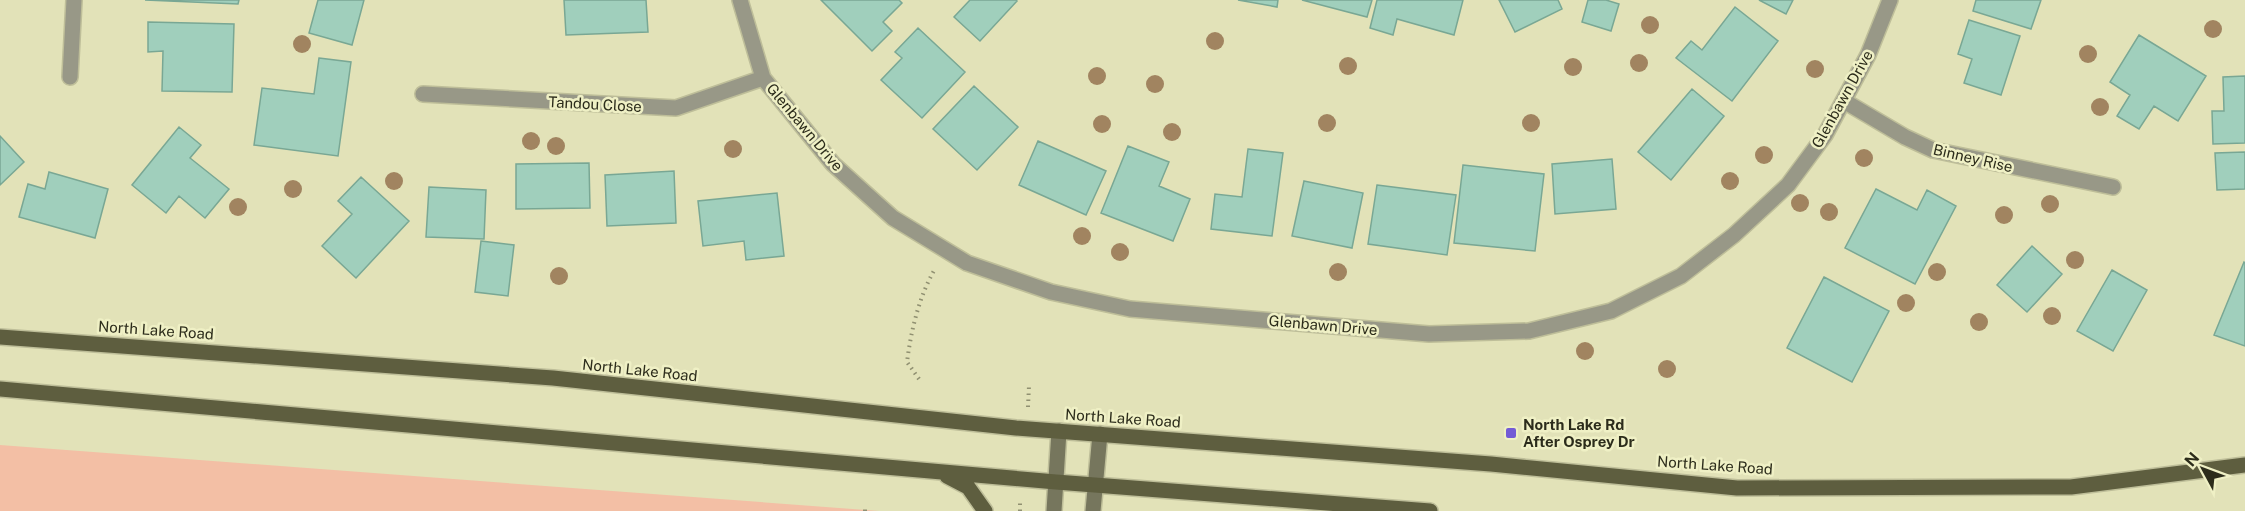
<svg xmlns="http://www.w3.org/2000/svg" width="2245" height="511" font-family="'Public Sans',sans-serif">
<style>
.green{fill:#f3bfa5}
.building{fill:#a0cfbc;stroke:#79a794;stroke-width:1.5}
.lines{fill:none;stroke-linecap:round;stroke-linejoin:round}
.street-casing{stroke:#bebe99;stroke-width:18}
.secondary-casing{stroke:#bebe99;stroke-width:18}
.primary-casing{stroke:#bebe99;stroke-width:18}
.path{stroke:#909071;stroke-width:4;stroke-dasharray:1.5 4.5;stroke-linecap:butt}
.street{stroke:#989887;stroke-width:15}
.secondary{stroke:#76765d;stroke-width:15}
.primary{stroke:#5e5e3f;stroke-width:15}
.tree{fill:#a18460}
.poi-dot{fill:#735bd5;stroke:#eff0c5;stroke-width:2}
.labels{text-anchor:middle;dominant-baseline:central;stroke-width:5;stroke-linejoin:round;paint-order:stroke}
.street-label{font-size:15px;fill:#2c2c1b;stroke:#eff0c5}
.poi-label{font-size:15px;font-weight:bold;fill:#2c2c1b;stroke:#eff0c5;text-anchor:start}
</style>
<rect width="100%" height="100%" fill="#e2e2b8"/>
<path class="green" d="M0,445L879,511H0Z"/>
<path class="building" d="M145,0H239L238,4Z
M318,0H364L352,45L309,33Z
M564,0H646L648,32L566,35Z
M821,0H899L902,3L883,22L892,31L872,51Z
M970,0H1016L1017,1L980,41L954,17Z
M1238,0H1278L1277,7Z
M1302,0H1372L1367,17Z
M1377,0H1463L1454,35L1397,19L1393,35L1370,28Z
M1499,0H1558L1562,9L1515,32Z
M1588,0H1606L1619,4L1611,31L1582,22Z
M1759,0H1793L1786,14Z
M1976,0H2041L2031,29L1973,11Z
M1735,7L1778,41L1732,101L1676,58L1691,41L1702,50Z
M1969,20L2020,36L2001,95L1964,83L1972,59L1958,54Z
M148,22L234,24L232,92L162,91L163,51L148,52Z
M918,28L965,72L922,118L881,80L902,58L895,52Z
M2139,35L2206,76L2178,121L2154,106L2139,129L2117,116L2130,95L2110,82Z
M319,58L351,62L338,156L254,145L262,88L314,94Z
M2245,76V143L2213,144L2212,111H2224L2223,77Z
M974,86L1018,127L977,170L933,129Z
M1692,89L1724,116L1671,180L1638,152Z
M179,127L201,145L190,158L229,189L205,218L179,196L166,213L132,185Z
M0,136L24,162L0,185Z
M1038,141L1106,171L1086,215L1019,185Z
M1128,146L1169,162L1159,186L1190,199L1173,241L1101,213Z
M1248,149L1283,153L1272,236L1211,229L1215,194L1242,197Z
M2245,152V189L2217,190L2215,153Z
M1612,159L1616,209L1555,214L1552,164Z
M589,163L590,208L516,209V164Z
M1463,165L1544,174L1535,251L1454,243Z
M674,171L676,223L607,226L605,175Z
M49,172L108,189L95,238L19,217L28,184L45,189Z
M361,177L409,221L356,278L322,246L352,214L338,201Z
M1304,181L1363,193L1352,248L1292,236Z
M1377,185L1456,195L1447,255L1368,244Z
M429,187L486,190L484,239L426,237Z
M1876,189L1917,210L1927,190L1956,206L1915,284L1845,248Z
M777,193L784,256L746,260L744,241L703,246L698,201Z
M481,241L514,245L508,296L475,292Z
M2032,246L2062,274L2027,312L1997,285Z
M2244,262L2245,263V346L2214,335Z
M2112,270L2147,290L2113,351L2077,331Z
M1824,277L1889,311L1852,382L1787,348Z"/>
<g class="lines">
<g class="street-casing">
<path id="street" d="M740,0L763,78L833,164L893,218L967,263L1051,292L1130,309L1429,334L1529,331L1611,311L1681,276L1734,235L1788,185L1825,135L1868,55L1890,0
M70,77L74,0
M423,94L676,108L763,78
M1844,101L1905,137L1933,150L2113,187"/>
</g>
<g class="secondary-casing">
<path id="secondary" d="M1054,511L1059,431
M1093,511L1100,434"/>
</g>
<g class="primary-casing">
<path id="primary" d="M0,337L553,378L1016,428L1491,464L1737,488L2071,487L2245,465
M0,389L1056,482L1430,511
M947,476L968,487L985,511"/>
</g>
<path class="path" d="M919,379L907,362C911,331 919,296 935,269
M1028,407L1029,386
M865,511V509
M1020,511V501"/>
<use href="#street" class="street"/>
<use href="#secondary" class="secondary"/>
<use href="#primary" class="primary"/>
</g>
<g class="tree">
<circle cx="1650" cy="25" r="9"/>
<circle cx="2213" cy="29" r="9"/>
<circle cx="1215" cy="41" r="9"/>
<circle cx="302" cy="44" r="9"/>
<circle cx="2088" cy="54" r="9"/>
<circle cx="1639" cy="63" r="9"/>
<circle cx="1348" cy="66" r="9"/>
<circle cx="1573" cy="67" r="9"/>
<circle cx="1815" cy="69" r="9"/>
<circle cx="1097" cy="76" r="9"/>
<circle cx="1155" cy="84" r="9"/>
<circle cx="2100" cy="107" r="9"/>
<circle cx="1327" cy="123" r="9"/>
<circle cx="1531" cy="123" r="9"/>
<circle cx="1102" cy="124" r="9"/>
<circle cx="1172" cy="132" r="9"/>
<circle cx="531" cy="141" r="9"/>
<circle cx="556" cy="146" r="9"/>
<circle cx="733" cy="149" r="9"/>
<circle cx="1764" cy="155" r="9"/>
<circle cx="1864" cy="158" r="9"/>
<circle cx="394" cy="181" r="9"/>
<circle cx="1730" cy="181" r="9"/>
<circle cx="293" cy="189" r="9"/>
<circle cx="1800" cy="203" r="9"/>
<circle cx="2050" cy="204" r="9"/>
<circle cx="238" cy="207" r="9"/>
<circle cx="1829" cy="212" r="9"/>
<circle cx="2004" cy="215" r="9"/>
<circle cx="1082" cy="236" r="9"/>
<circle cx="1120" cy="252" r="9"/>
<circle cx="2075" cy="260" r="9"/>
<circle cx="1338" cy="272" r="9"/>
<circle cx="1937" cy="272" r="9"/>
<circle cx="559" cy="276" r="9"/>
<circle cx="1906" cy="303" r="9"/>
<circle cx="2052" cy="316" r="9"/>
<circle cx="1979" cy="322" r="9"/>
<circle cx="1585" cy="351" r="9"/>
<circle cx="1667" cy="369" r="9"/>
</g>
<rect class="poi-dot" x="1505" y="427" width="12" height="12" rx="3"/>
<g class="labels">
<g class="street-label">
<text transform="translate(1842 99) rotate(-61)">Glenbawn Drive</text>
<text transform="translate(595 104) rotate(3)">Tandou Close</text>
<text transform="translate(805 127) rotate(50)">Glenbawn Drive</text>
<text transform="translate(1973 158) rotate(13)">Binney Rise</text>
<text transform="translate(1323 325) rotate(5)">Glenbawn Drive</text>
<text transform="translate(156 330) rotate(4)">North Lake Road</text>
<text transform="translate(640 370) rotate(6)">North Lake Road</text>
<text transform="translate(1123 418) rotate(4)">North Lake Road</text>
<text transform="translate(1715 465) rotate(4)">North Lake Road</text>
</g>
<g class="poi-label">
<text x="1523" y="424">North Lake Rd<tspan x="1523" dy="17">After Osprey Dr</tspan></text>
</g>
</g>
<g transform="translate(2203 469) rotate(311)" stroke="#eff0c5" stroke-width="4.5" paint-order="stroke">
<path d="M0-4.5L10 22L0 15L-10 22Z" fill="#2c2c1b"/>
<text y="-9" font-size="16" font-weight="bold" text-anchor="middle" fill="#2c2c1b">N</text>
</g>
</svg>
